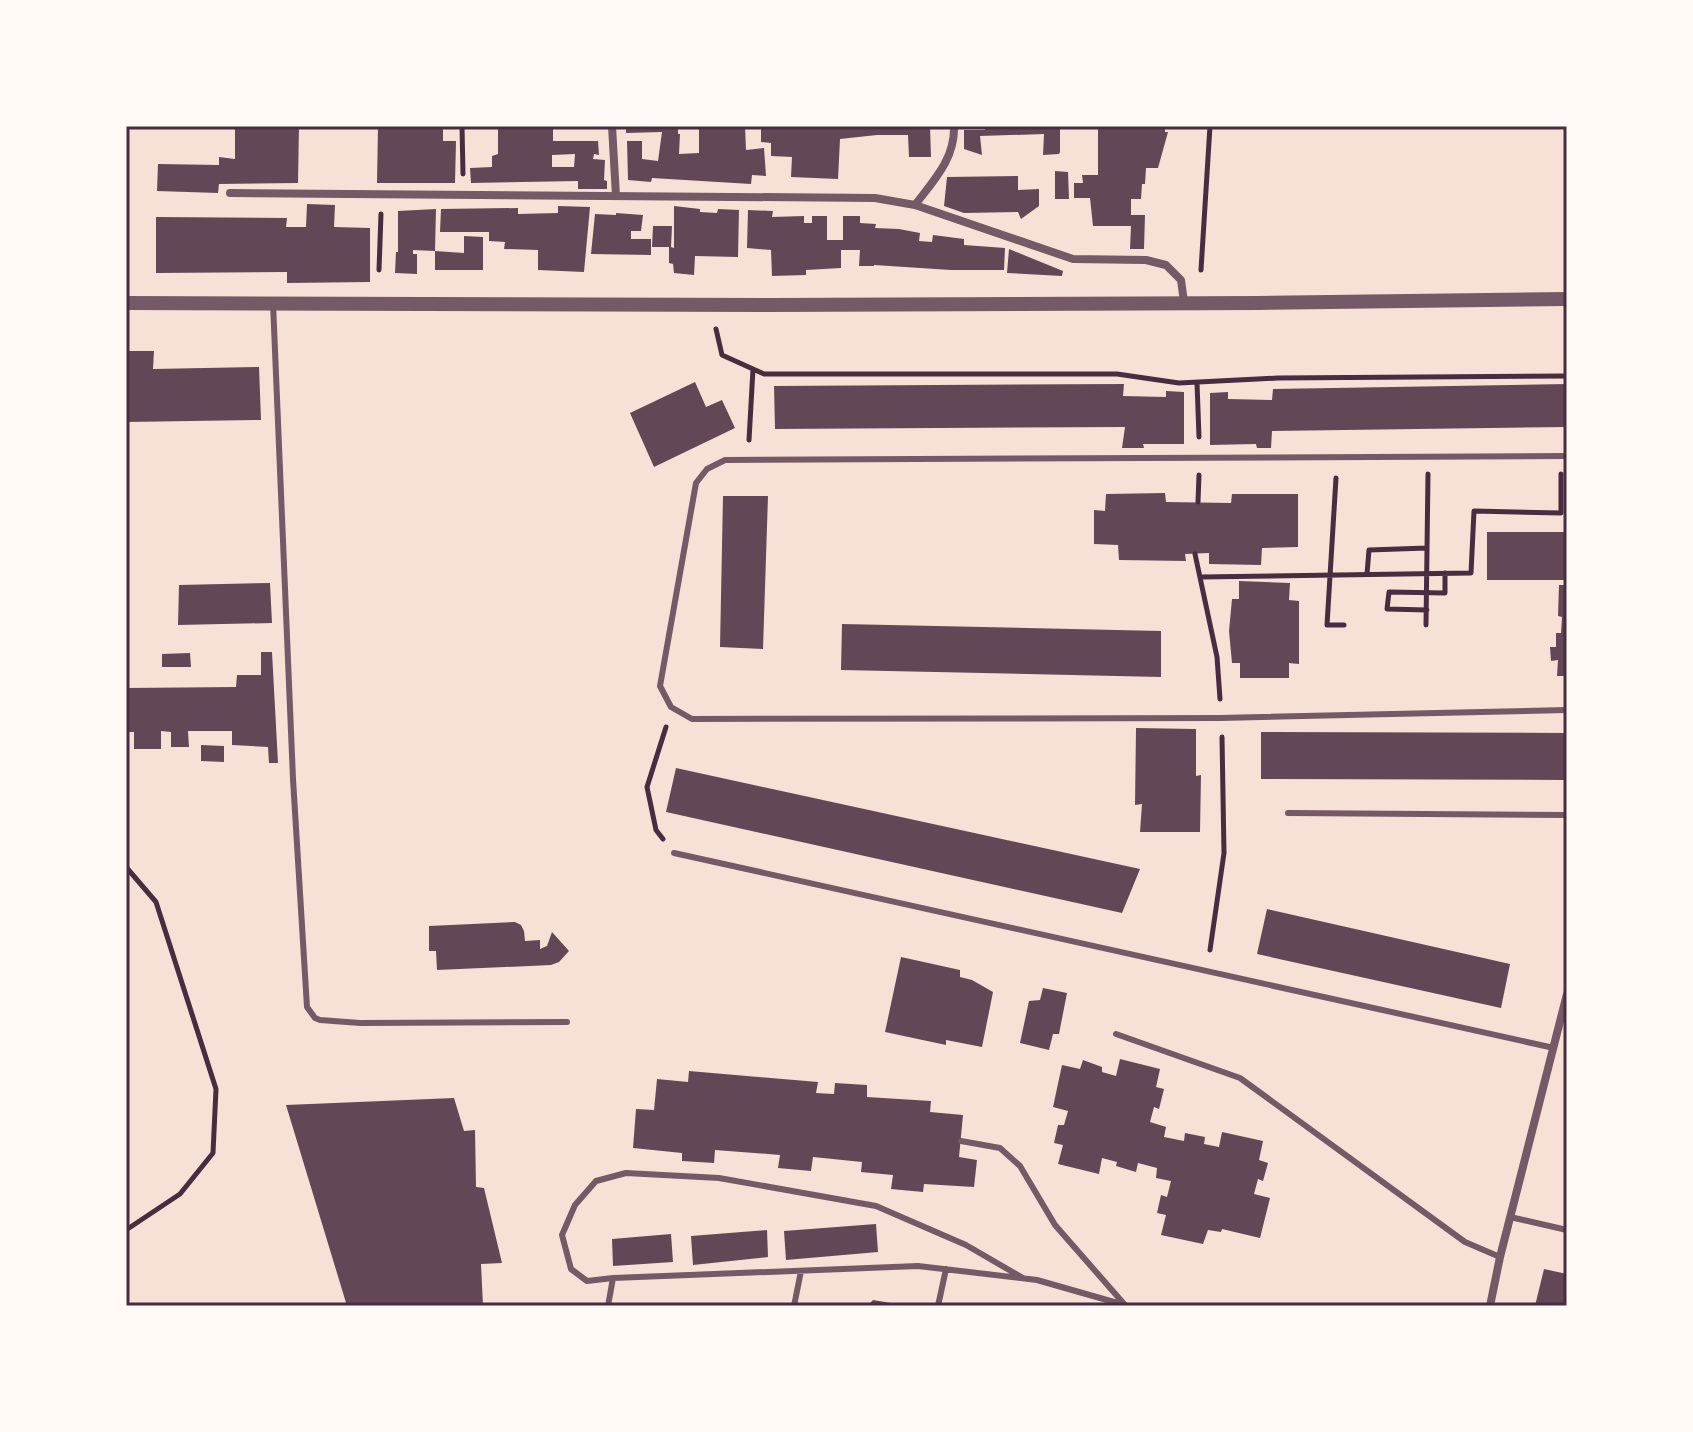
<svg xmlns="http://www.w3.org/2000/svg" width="1693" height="1432" font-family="'Crimson Pro',serif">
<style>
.building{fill:#644757;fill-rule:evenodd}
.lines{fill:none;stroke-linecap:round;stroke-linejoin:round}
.path{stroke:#4a2c40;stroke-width:5}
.service{stroke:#755966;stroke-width:6}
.minor{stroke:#755966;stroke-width:8}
.tertiary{stroke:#755966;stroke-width:14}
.neatline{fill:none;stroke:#4a2c40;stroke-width:3}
</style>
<rect width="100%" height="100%" fill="#f7e1d7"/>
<path class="building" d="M235,126H299L298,183L219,184L218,193L157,191L158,164L219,165V157L235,159Z
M378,126H443V141H456L455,183H377Z
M498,126H553V141H598L599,155L594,154L593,159L605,160L604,180L607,181V189H578V181L471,183L470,168L492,167V156L498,154ZM575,154L574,167H552V155Z
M626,126H678V134H680L679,154L699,153V126H745L746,150L764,148L766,176L752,175L751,184L652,178L651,182L628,180L627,141H642V159L658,161L662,132L626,133Z
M761,126H930L931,157H909L908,135H877L840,139L838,179L791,177L792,157L771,156V143L761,142Z
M985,126H1060V152L1059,154L1043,155L1044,134L980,136L982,155L964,149V130H985Z
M1098,126H1165V132H1168L1158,168H1146L1145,184H1142L1141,199H1131V215H1145L1144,249H1130L1131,226H1093L1090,198H1074V183H1083L1082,175H1098Z
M1055,171L1068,172L1069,199H1055Z
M1018,176V190L1039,189V206L1021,219L1018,212L964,213L944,206L947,177Z
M307,204L335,205L334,227L370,228V282L287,283V272L156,273V217L287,218L286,227H306Z
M558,206L590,207L584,272L538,270V250L504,249L505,242L489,241V232H440L441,209L518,208V214L558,213Z
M674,206L700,209V212L717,213L718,209L739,210L738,257L695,256L694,275L674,273L673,264L669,263V247H652L653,226H672L671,247L674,248Z
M436,209L435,251L413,250V254H417V274L395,273L396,252H398V211Z
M748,210L773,211L772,217L804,216V223H812V216H827V240H843V216H860V223L876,224L875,228L899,229L920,233L919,241L932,242L933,235L964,239V245L1005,248L1004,270H951L874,265V266H859L860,250H841V268L806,270V275L772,276L771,250L747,248Z
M616,213L643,215L641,231H631V239H651V255L591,254L595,214L616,215Z
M464,236L483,237V270H435V251L464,253Z
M1009,249L1063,271L1062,276L1007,273Z
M126,351H154L153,369L259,367L261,420L126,422Z
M695,382L706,407L722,400L735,428L654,467L630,413Z
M1124,384L1123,396L1166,397V391L1184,392V444H1143L1144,448H1122L1125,427L775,429L774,386Z
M1567,384V427L1272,431L1271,448H1257L1256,444L1210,445V393L1228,392V399L1272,400L1273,389Z
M1165,493L1166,502L1231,503L1232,494H1298V547L1262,548L1261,565L1209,564V553L1185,554L1186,561L1119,560L1118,545L1094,544V510L1105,511L1106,494Z
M723,496H768L763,649L720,647Z
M1487,532H1567L1566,580H1487Z
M1239,581L1290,583L1289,600L1299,601V664L1289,663V678H1240V663H1232L1229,631L1232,599H1239Z
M270,583L272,623L178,625L179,585Z
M1559,585H1567V676H1557L1558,660L1551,661L1550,647H1556V633H1561L1562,617L1558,616Z
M842,624L1161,631V677L841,670Z
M261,652H272L278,763H269L268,747L232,745V731H188L189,747H171V732L161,731V749H134V732H126V688L236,687L237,675H261Z
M190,653L191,667H162V654Z
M1136,728L1196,729V776L1201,775L1200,832H1140L1142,804L1135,805Z
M1261,732L1567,733V780L1261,779Z
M201,745L224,746V762L201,761Z
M676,768L1140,869L1122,913L666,812Z
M1267,909L1510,964L1501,1008L1257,954Z
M515,922L521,925L524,931L525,941L540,940V949L547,946L552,932L569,951L559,962L551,965L437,970L436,951H429V926Z
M901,957L960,970V977L972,980L993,992L982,1047L946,1040V1045L885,1032Z
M1043,988L1067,993L1059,1034H1053L1049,1050L1020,1043L1029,1001L1040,1000Z
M1120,1059L1160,1069L1156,1087L1164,1089L1159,1109L1154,1107L1150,1122L1166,1127L1164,1137L1184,1141L1185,1133L1205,1137L1204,1144L1219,1147L1222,1132L1263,1141L1259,1160L1268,1163L1263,1181L1258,1179L1254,1194L1270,1198L1260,1238L1222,1229L1221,1232L1208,1230L1203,1244L1161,1235L1166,1215L1157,1213L1161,1195L1167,1197L1171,1181L1156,1178L1157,1168L1138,1163L1136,1172L1116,1166L1117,1162L1102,1158L1099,1174L1058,1164L1063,1145L1054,1143L1058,1125H1064L1068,1111L1053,1107L1062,1065L1080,1069L1083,1060L1102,1067V1072L1116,1076Z
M689,1071L818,1082L816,1093L834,1094L835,1083L867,1085V1097L931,1101L930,1112L963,1115L959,1157L977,1160L974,1187L924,1184L923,1192L891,1189L893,1175L861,1172L862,1162L813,1157L811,1171L778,1168L780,1155L715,1150L714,1163L682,1161V1153L633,1148L636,1109L654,1110L657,1079L688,1082Z
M454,1098L464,1131L475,1130L476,1187L484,1188L502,1263L481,1264L483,1306H347L286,1105Z
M876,1224L878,1252L786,1260L784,1231Z
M767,1230L768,1257L693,1265L691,1236Z
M671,1234L673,1262L613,1266L612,1239Z
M1544,1269L1567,1274V1306H1535Z
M873,1300L897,1304V1306H867Z"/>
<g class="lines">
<path class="path" d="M462,126L463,174
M379,270L381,214
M1201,270L1210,126
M716,329L722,355L764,374H1117L1179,383L1278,378L1567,376
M1197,383L1199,437
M749,440L753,369
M1336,478L1327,625H1344
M1198,502L1199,475
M1195,554L1217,657L1220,699
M1367,574L1369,550L1427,548
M1200,577L1471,573L1474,511L1561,513V474
M1427,610L1387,609L1389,592L1445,593V573
M1426,625L1428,474
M663,839L656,830L647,787L666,727
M126,867L156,902L216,1089L213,1153L180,1194L126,1230
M1210,950L1224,853L1222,737"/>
<path class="service" d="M273,303L293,779L307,1007L315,1018L320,1020L360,1023L567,1022
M1567,456L725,460L707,469L696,483L660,686L671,707L692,719L1221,718L1567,710
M1288,813L1567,815
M674,853L1554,1048
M1116,1034L1240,1078L1465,1242L1500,1257
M961,1141L1000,1148L1020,1166L1055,1225L1125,1305
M1510,1217L1567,1230
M613,1278L587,1281L571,1269L562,1235L575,1205L596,1181L626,1173L719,1178L876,1206L966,1245L1023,1278
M608,1306L613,1278L918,1266L1037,1280L1128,1306
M794,1306L801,1271
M938,1306L946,1269"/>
<path class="minor" d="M612,126L616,196
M230,193L875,198L915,205L1073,259L1146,260L1166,265L1181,280L1184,302
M915,205C934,180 955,159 954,126
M1490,1306L1500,1257L1567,994"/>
<path class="tertiary" d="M126,303L772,305L1259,303L1567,299"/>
</g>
<rect width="1693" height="1432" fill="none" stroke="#fffaf5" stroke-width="256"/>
<rect x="128" y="128" width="1437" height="1176" class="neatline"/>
</svg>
